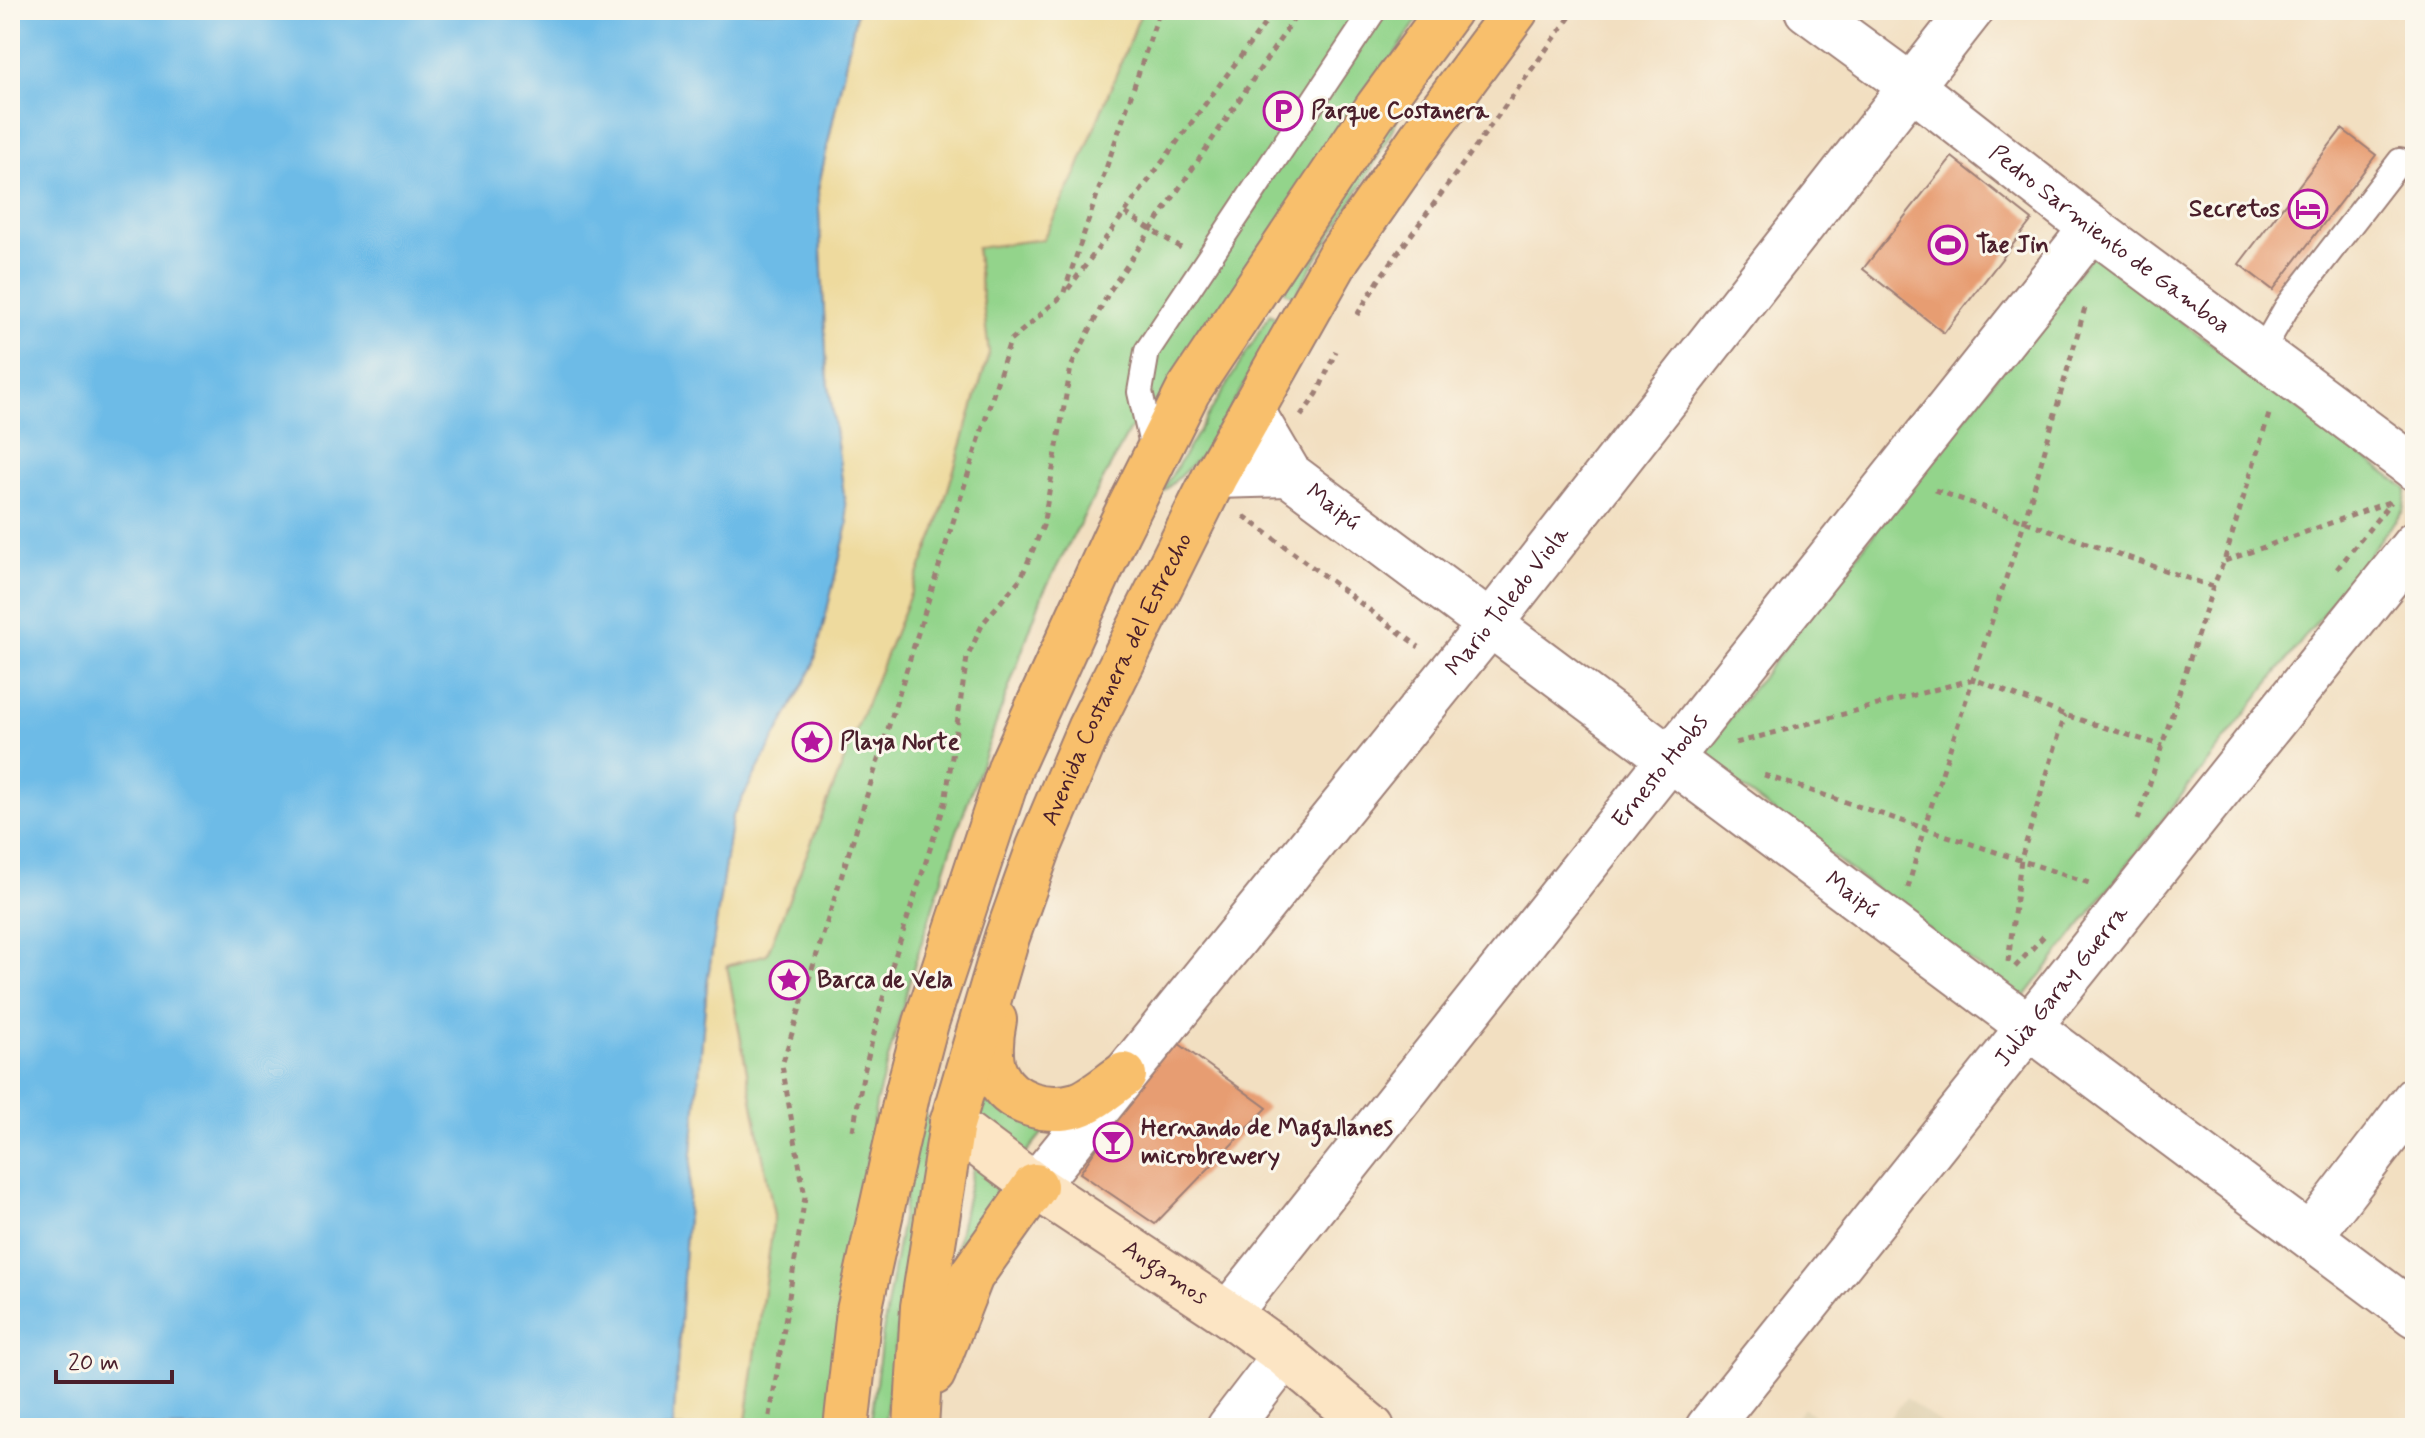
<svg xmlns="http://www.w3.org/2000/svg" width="2425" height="1438" font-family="Mynerve,sans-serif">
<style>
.built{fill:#e1d3b4}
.green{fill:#93d48b;stroke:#6e7a5b;stroke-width:2}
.sand{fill:#eeda9e;stroke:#9c7c64;stroke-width:2}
.water{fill:#6dbbe7;stroke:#5c6d89;stroke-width:2}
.building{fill:#e79d72}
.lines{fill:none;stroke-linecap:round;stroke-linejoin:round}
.lane-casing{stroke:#9e7f76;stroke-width:28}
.street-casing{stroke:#9e7f76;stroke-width:48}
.secondary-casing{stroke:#9e7f76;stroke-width:48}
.primary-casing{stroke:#9e7f76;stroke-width:48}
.path{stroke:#9e7f76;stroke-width:5;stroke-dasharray:6 6;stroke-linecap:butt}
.lane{stroke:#fff;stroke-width:24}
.street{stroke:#fff;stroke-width:44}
.secondary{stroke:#fce5c4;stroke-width:44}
.primary{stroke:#f8bf6c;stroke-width:44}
.labels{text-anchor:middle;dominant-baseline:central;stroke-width:6;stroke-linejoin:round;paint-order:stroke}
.poi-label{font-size:24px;font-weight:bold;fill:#4a1f2b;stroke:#fbf7ec;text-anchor:start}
.street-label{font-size:24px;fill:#4a1f2b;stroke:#fbf7ec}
</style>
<rect width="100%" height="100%" fill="#fbf7ec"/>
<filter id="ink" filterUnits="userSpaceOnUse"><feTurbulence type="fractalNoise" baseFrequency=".0125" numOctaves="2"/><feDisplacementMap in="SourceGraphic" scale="16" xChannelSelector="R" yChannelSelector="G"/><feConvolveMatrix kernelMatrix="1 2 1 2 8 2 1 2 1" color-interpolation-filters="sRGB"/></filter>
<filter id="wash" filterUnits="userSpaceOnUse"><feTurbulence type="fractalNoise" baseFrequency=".006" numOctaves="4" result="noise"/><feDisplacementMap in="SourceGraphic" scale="32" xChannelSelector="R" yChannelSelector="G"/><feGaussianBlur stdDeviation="1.8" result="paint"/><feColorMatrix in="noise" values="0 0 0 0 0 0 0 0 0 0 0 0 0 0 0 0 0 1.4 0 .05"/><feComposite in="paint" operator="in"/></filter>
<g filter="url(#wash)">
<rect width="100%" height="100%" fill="#f2dfc1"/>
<path class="built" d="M1906,1398L1946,1428H1882Z
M1804,1408L1831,1428H1787Z"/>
<path class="green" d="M1142,10H1424L1175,382L1129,431L1043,593L955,837L911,976L876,1103L828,1428H745L774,1216L727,965L767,954L936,529L989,353L976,248L1075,176Z
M1467,10H1473L1405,104L1376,161L1294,297L1284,291L1365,152Z
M2092,255L2407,489L2403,511L2022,1000L1700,756Z
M1270,314L1282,321L1202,455L1159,496Z
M987,1095L1049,1125L1023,1157L979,1126Z
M921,1105L934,1134L902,1299L884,1428H870L882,1338Z
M975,1160L1013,1192L953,1263Z"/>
<path class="sand" d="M857,10H1142L1075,176L1043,239L976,248L989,353L936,529L767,954L727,966L774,1216L745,1428H673L689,1187L707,984L732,817L813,667L848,524L827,371L818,189Z"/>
<path class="water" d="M10,10H857L818,189L827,371L848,524L813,667L732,817L707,984L689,1187L673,1428H10Z"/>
<g id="blocks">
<path class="building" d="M2342,129L2376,155L2273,290L2239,264Z
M1952,157L2032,220L1944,333L1863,269Z
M1171,1038L1267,1108L1155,1224L1080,1173Z"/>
</g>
</g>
<g filter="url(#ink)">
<use href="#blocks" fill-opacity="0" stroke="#9e7f76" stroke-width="2"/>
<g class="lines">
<g class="lane-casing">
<path id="lane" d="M2260,354L2287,307L2400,161
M1154,453L1140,392L1147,351L1374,10"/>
</g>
<g class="street-casing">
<g id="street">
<path id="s1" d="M1807,10L1912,87L2092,228L2415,468"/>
<path id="s2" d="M1252,411L1289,474L2415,1315"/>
<path d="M1215,476L1289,474"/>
<path id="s3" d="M1035,1186L1490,624L1971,10"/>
<path d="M2310,1236L2415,1099"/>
<path id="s4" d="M1228,1314L2092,228"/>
<path d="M1229,1428L1285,1355"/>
<path id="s5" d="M1708,1428L2415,544"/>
</g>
</g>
<g class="secondary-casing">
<g id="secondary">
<path id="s6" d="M952,1124L1035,1186L1228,1314L1285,1355L1372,1428"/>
</g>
</g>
<g class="primary-casing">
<g id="primary">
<path d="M994,1020C991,1035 988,1060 996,1075C1010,1105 1048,1113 1077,1105C1093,1100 1110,1084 1124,1075"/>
<path d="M933,1373L971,1276L1035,1186"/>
<path d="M846,1428L859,1311L908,1091L926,1023L1011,766L1116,535L1188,391L1377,108L1449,10"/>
<path id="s7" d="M916,1428L923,1307L952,1124L1007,937L1039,847L1089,729L1215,476L1339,256L1424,134L1516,10"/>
</g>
</g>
<path class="path" d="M1125,213L1181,248
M1068,289L1275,10
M1357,315L1382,275L1575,10
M1301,416L1317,394L1336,351
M1935,490L2213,587
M1244,516L1419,647
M2225,561L2389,502
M2337,569L2391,502
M1736,743L1974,679L2065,715L2163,746
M1764,775L2092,884
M2138,820L2213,587L2224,561L2270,411
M1908,888L1924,828L2024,523L2086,304
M2008,962L2021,859L2065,715
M2015,967L2044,936
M853,1130L863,1076L889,975L945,803L967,658L983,623L1021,578L1043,526L1071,367L1109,292L1300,10
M768,1428L805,1197L782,1065L1010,341L1063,295L1160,10"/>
<use href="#lane" class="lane"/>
<use href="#street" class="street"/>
<use href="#secondary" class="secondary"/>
<use href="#primary" class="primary"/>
</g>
</g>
<defs>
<g id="parking-ring" transform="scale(2)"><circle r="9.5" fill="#fbf7ec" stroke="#b5179e" stroke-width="1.5"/><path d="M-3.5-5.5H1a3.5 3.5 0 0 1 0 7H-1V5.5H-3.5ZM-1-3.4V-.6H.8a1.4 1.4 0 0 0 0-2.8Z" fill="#b5179e"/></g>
<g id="hotel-ring" transform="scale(2)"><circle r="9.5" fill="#fbf7ec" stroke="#b5179e" stroke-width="1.5"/><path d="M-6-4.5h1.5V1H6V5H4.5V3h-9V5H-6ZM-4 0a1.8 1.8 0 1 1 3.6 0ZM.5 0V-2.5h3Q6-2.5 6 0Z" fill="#b5179e"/></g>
<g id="stadium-ring" transform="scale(2)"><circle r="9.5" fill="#fbf7ec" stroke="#b5179e" stroke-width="1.5"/><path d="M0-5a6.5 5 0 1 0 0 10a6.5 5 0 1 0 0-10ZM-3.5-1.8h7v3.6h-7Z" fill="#b5179e"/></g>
<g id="sight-ring" transform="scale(2)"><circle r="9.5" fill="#fbf7ec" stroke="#b5179e" stroke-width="1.5"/><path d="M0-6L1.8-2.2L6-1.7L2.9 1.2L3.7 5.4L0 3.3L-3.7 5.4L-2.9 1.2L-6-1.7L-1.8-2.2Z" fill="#b5179e"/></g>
<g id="bar-ring" transform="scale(2)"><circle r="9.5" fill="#fbf7ec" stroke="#b5179e" stroke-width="1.5"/><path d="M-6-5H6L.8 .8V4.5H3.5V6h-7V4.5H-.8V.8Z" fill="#b5179e"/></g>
</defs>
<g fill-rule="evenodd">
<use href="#parking-ring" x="1283" y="111"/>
<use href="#hotel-ring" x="2308" y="209"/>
<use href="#stadium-ring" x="1948" y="245"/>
<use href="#sight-ring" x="812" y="742"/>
<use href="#sight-ring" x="789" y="980"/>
<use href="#bar-ring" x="1113" y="1142"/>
</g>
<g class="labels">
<g class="poi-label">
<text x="1311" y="111">Parque Costanera</text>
<text x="2280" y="209" text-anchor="end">Secretos</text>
<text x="1976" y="245">Tae Jin</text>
<text x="840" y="742">Playa Norte</text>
<text x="817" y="980">Barca de Vela</text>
<text x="1141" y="1128">Hernando de Magallanes<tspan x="1141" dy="28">microbrewery</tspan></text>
</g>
<g class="street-label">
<text stroke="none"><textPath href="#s1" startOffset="380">Pedro Sarmiento de Gamboa</textPath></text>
<text stroke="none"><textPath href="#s2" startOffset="128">Maipú</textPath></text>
<text stroke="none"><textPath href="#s3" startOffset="752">Mario Toledo Viola</textPath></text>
<text stroke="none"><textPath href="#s7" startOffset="782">Avenida Costanera del Estrecho</textPath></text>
<text stroke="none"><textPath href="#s4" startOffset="694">Ernesto Hoobs</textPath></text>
<text stroke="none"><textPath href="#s2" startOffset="776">Maipú</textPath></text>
<text stroke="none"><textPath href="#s5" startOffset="566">Julia Garay Guerra</textPath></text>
<text stroke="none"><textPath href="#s6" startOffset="260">Angamos</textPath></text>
</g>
</g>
<rect width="2425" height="1438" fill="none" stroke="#fbf7ec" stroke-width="40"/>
<path d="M56 1370v12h116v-12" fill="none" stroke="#4a1f2b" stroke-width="4"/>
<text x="68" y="1370" font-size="24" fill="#4a1f2b" stroke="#fbf7ec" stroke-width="6" paint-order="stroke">20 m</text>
</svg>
